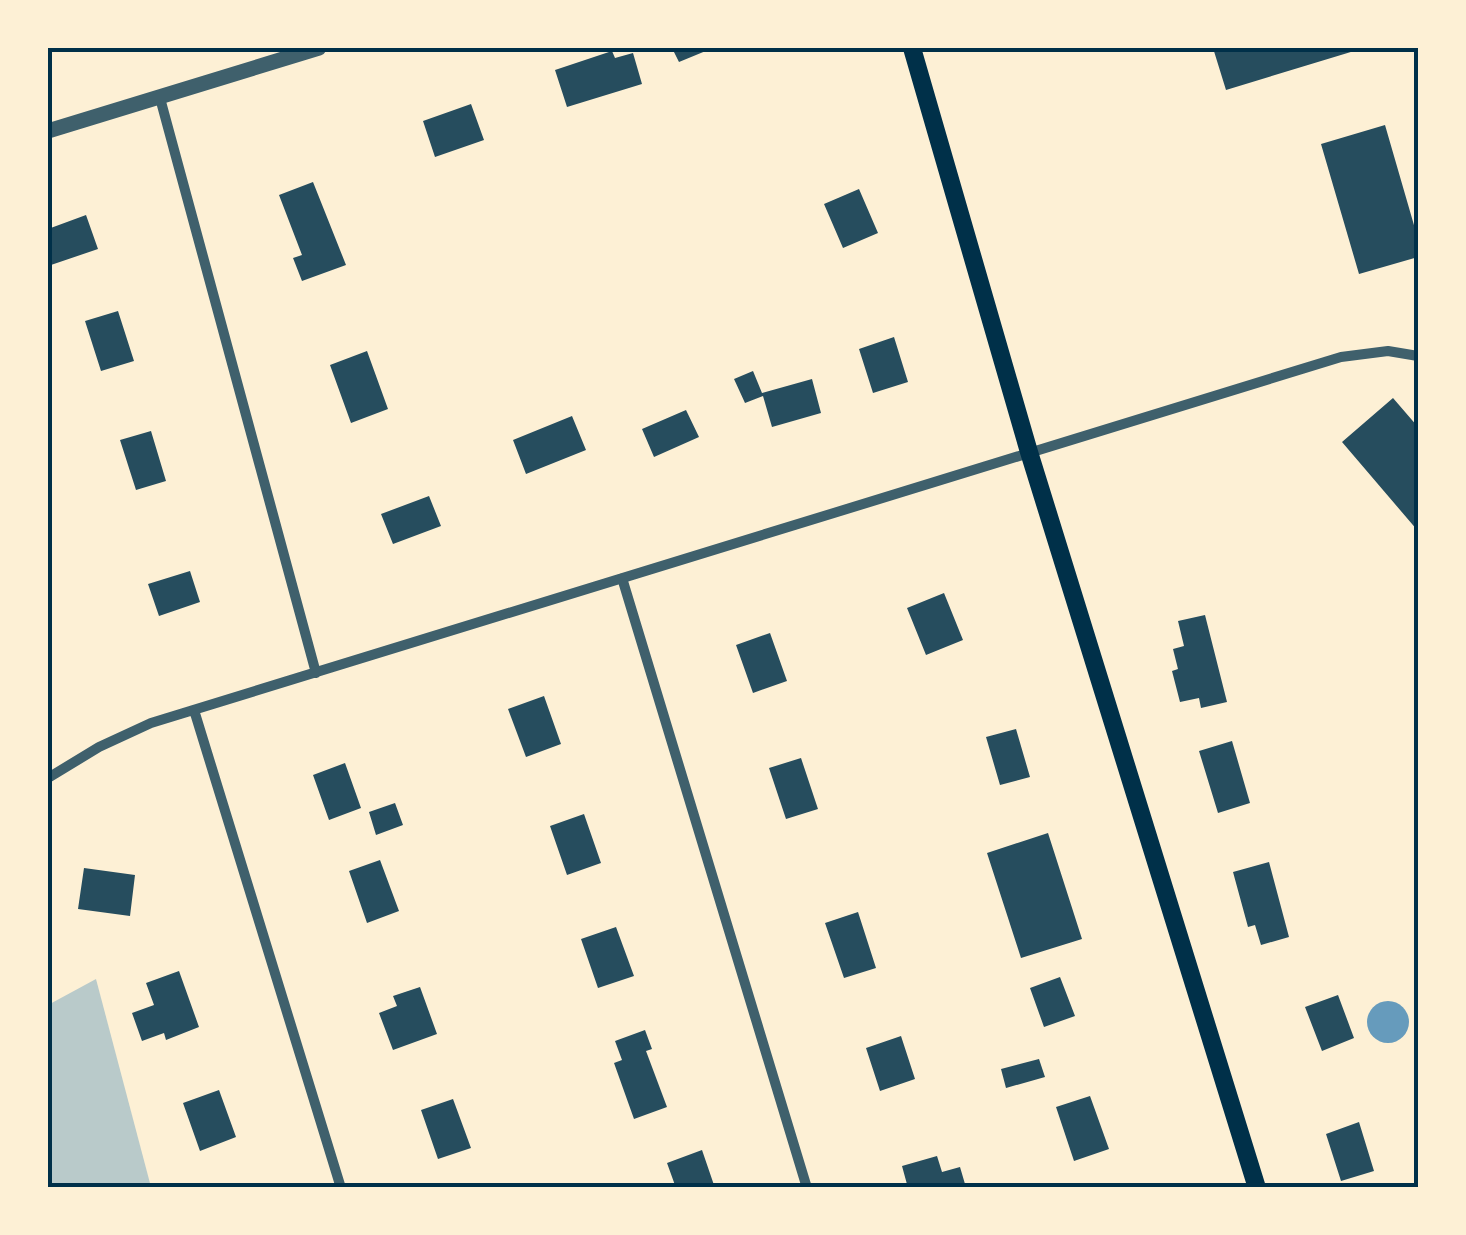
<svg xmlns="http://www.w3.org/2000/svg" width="1466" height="1235" font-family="Helvetica,sans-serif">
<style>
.green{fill:#b9caca}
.water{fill:#669bbc}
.building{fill:#264d5e}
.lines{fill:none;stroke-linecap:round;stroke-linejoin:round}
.minor{stroke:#3f606c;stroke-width:10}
.tertiary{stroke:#3f606c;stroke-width:15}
.secondary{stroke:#003049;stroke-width:18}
.neatline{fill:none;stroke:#003049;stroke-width:4}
</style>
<rect width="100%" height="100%" fill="#fdf0d5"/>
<path class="green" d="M96,979L151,1187H48V1005Z"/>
<path class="water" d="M1367 1022a21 21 0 1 1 42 0a21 21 0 1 1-42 0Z"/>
<path class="building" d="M672,48H713L679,62Z
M1213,48H1364L1226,90Z
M612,51L615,58L633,53L642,84L567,107L555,70Z
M471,104L484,140L435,157L423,121Z
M1385,125L1418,239V257L1359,274L1321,144Z
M313,182L346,265L302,281L293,258L302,255L279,195Z
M859,189L878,233L843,248L824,204Z
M86,215L98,249L48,266V229Z
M118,311L134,361L101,371L85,321Z
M894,337L908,382L873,393L859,349Z
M367,351L388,409L351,423L330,365Z
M753,371L762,393L812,379L821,413L772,427L763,396L745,403L734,379Z
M1393,398L1418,427V531L1342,442Z
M686,410L699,437L654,457L642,429Z
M572,416L586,450L526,474L513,440Z
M151,431L166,481L136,490L120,440Z
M429,496L441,526L393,544L381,514Z
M190,571L200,602L159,616L148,584Z
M944,593L963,640L926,655L907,608Z
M1205,615L1227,702L1201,708L1199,698L1180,702L1172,671L1178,669L1173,649L1184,646L1178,621Z
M770,633L787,681L753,693L736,645Z
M544,696L561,744L526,757L508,709Z
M1016,729L1030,777L1000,785L986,737Z
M1232,741L1250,803L1218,813L1199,751Z
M801,758L818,809L786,819L769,768Z
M345,763L361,808L329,820L313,775Z
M395,803L403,825L376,835L369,812Z
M584,814L601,863L567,875L550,826Z
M1048,833L1082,939L1021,958L987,853Z
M380,860L399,911L367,923L349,871Z
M1269,862L1289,937L1261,945L1255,925L1248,927L1233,872Z
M84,868L135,875L130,916L78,909Z
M858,912L876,968L844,978L825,923Z
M616,927L634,976L598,988L581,939Z
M179,971L199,1027L166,1040L164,1033L142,1041L132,1013L154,1005L146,983Z
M1060,977L1075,1016L1044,1027L1030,988Z
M420,987L437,1034L393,1050L379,1013L397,1006L393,996Z
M1338,995L1354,1038L1322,1051L1305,1007Z
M645,1030L652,1049L646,1051L667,1107L634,1119L614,1063L622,1060L615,1041Z
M901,1036L915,1079L880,1091L866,1048Z
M1039,1059L1045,1077L1006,1088L1001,1069Z
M219,1090L236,1137L200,1151L183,1103Z
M1090,1096L1109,1149L1074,1161L1056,1107Z
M453,1099L471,1148L438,1159L421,1110Z
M1359,1122L1374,1171L1341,1181L1326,1134Z
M702,1150L715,1188H676L667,1163Z
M937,1156L942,1172L960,1167L965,1184L954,1188H908L902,1166Z"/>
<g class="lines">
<path class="minor" d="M160,98L316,673
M622,578L807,1188
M194,710L341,1188
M48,778L99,747L151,723L1341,357L1388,351L1418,356"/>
<path class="tertiary" d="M48,131L319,48"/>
<path class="secondary" d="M912,48L1029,452L1257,1188"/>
</g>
<rect width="1466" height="1235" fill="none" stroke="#fdf0d5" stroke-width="100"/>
<rect x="50" y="50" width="1366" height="1135" class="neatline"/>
</svg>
